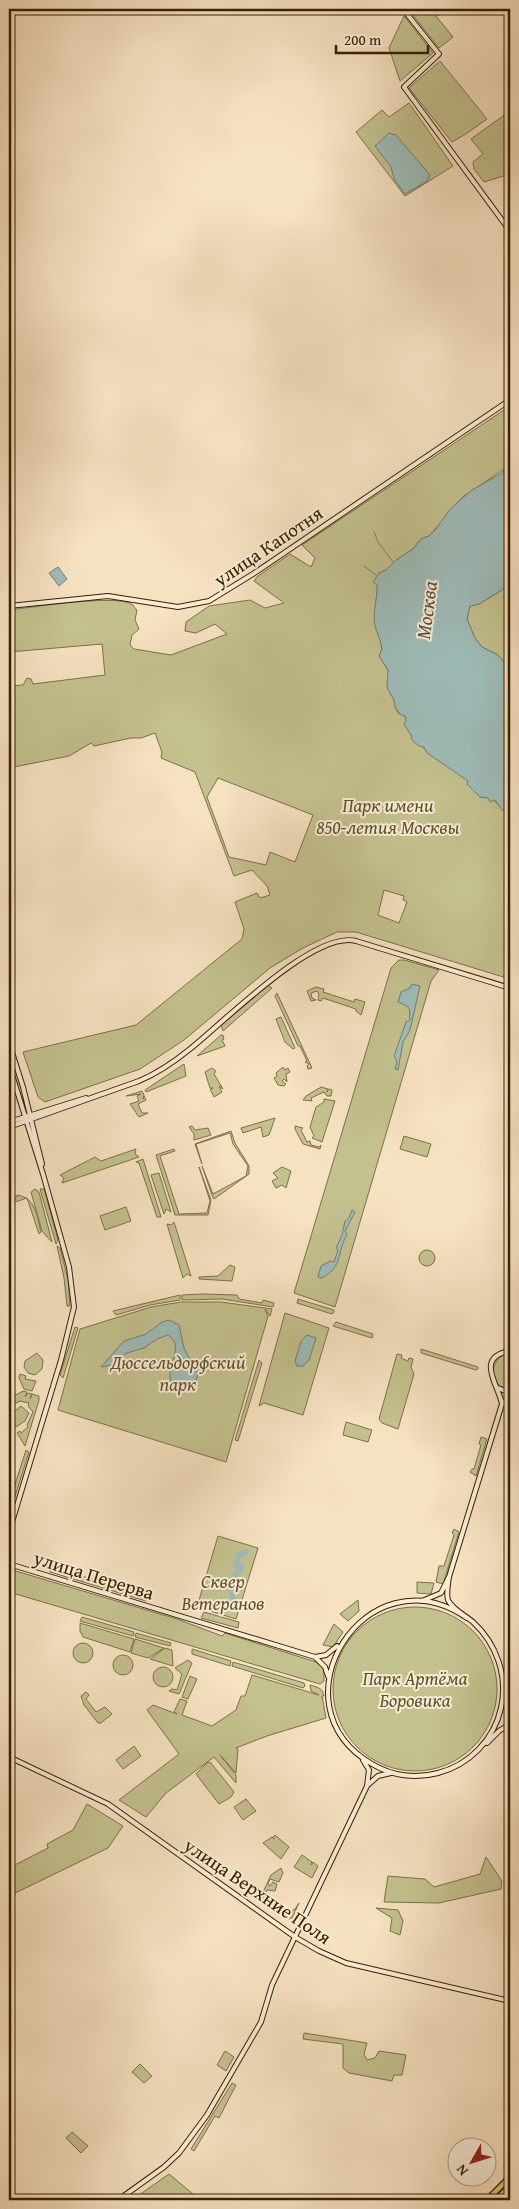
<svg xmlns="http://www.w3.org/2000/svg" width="519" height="2209" font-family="'Gentium Book Plus',serif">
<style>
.green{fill:#c3c18e;stroke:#7c7047;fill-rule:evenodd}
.water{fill:#9ebcb9;stroke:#747e6f}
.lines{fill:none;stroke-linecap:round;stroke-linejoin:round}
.stream{stroke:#747e6f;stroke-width:1}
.river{stroke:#9ebcb9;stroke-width:5.5}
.secondary-casing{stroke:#362000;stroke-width:6}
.primary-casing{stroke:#362000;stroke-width:7}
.secondary{stroke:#f9ecd7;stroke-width:4}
.primary{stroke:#ebc080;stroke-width:4.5}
.labels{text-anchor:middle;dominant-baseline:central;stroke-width:4;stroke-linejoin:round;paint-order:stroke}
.street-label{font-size:19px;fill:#362000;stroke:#f9ecd7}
.park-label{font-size:19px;font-style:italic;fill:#60502b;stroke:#f9ecd7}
.water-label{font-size:20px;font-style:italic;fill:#554f38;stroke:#f9ecd7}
</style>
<rect width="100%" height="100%" fill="#f6e1c1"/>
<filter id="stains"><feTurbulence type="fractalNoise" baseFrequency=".004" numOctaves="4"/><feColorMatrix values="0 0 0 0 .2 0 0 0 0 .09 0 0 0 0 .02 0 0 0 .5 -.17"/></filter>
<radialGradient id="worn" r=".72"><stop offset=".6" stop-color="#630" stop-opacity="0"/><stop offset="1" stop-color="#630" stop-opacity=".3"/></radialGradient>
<path class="green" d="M408,9H444L436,16L453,37L439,48Z
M404,16L433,53L400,81L389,48Z
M440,61L487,119L466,134L452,142L409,88Z
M409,103L453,166L405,196L356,132L382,110L389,117Z
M510,111V174L484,182L474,169L473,162L483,154L471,139Z
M510,406V462L506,468L464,496L429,536L421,539L413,549L396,560L386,570L379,573L375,610L382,649L379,656L388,670L389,676L387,684L394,700L395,707L398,713L405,716C409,749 446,761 468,781C472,785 476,792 480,797C494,794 498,809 510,813V979L356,932H337L303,948L270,968L184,1040L140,1069L45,1102L38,1097L23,1052L136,1025L242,939L244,929L235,902L257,893L260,898L270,895L267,886L252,870L234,876L195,772L161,758L162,752L155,733L141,738H131L94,746L91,743L69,756L9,768V686L23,685L27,678L31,679L33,684L105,675L102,644L9,652V610C28,608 120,593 133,605C134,606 135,609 137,610L135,620L139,629L132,635L130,645L134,649L171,655L227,634L215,624L196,633L185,631L186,622L209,606L250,600L265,608L284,603L254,581L258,576L290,554L311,567L315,558L302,545ZM218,778L313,815L295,862L270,852L266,865L229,857L207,797ZM384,890L404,896L403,900L407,902L399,923L378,915Z
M510,585V669L498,655L482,647L475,638L467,619L470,606L479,604Z
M399,960H404L439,970L431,981L335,1307L294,1293L391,968Z
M267,985L272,988L223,1031L221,1024Z
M316,987L324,989L323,992L354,1002L355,999L365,1002L361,1015L356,1011V1009L323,998L321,1001L318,1000L319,994L317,991L311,993L312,998L316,1000L311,1001L307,991Z
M277,993L312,1068L308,1069L307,1066L309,1064L305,1062L307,1061L300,1046H298L275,996Z
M281,1017L295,1048L293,1049L285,1042L276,1019Z
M221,1035H223L224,1039L222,1040L225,1046L197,1056Z
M184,1064L186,1076L146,1092L145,1090Z
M283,1067L285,1070L288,1068L290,1072L286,1074L287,1082L284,1079L282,1081L286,1084L284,1086L278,1085L274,1078L277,1076L276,1073Z
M212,1068L216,1071L214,1074L223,1089L219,1086L222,1092L214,1097L210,1089L213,1088H210L205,1072Z
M321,1087L328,1089L327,1092L328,1089L332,1090L331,1096H327L324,1092L311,1098L312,1101L303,1100L306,1096Z
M142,1091L144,1095L143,1099L144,1096L146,1100L138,1104L142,1113H148L139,1117L130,1104L139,1101L137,1096L141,1094L126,1096Z
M324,1099L335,1101L322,1142L312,1138L314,1136L310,1127L316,1107L324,1102Z
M275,1118L269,1135L263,1137L261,1127L243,1133L241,1128Z
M192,1126L195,1130L208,1128L211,1135L194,1140V1134L189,1127Z
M295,1126L303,1128L301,1130L307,1142L310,1141L311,1145L319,1147L321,1145L320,1149L303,1144L295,1129Z
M231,1131L235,1143L249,1166V1174L214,1199L213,1198L202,1166L213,1194L246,1176L248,1166L233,1144L230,1133L196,1144L202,1164L195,1144Z
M404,1136L431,1144L427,1157L400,1149Z
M136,1149L135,1154L139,1157L62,1183L64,1178L60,1175L95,1157L101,1161Z
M174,1149L175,1151L160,1156L179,1214L207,1213L210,1201L199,1167L211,1200L208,1215H175L156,1155Z
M143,1159L161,1217H157L139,1163L136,1162Z
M282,1167L291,1171L286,1188L282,1185L276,1188L272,1181L278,1178L273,1173Z
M159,1173L171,1212L166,1209L164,1214L151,1175Z
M35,1189L39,1192L52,1242L42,1231L31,1192Z
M40,1189H44L58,1240L56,1244Z
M17,1195C36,1198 37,1216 41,1232L39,1234L27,1198L9,1204V1198L17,1197Z
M126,1207L131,1221L105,1230L100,1216Z
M174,1222L191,1276L187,1274L183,1278L167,1224L171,1225Z
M57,1246L60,1248L68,1279L70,1306H67L64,1278Z
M419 1258a8 8 0 1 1 16 0a8 8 0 1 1-16 0Z
M230,1265L235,1267L232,1281L199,1279V1277L218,1276Z
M203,1294L237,1295L239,1299L262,1303L263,1300L274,1303L273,1307L222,1299L182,1300V1295Z
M180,1295V1300L150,1305L116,1315L113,1311Z
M298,1299L334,1310V1312L332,1314L297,1303Z
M181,1302H221L272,1309L270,1316L265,1309L268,1316L226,1462L58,1410L80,1329L151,1307Z
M285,1313L329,1328L303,1415L264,1403L259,1406Z
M336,1322L373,1334L372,1338L333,1326Z
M75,1327L78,1328L63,1378L60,1375Z
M421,1349L478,1367V1369L476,1370L421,1353Z
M37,1353L43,1360L42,1369L35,1375L28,1373L24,1367L25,1361Z
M510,1353V1390L499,1386L493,1373C494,1362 499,1355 510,1353Z
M397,1354L402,1355L401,1358L408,1361L409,1358L413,1359L411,1367L414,1374L398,1429L382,1423L379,1419Z
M259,1360L262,1363L238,1441L235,1440Z
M20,1374L26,1376L25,1379L36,1381L32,1391L24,1389L19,1378Z
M23,1391L27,1392L25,1397L28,1393L32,1394L30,1399L32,1394L39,1396V1400L25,1446L17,1433L20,1431L21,1433L28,1427L27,1425L33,1412L28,1406L29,1403L20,1401L11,1406L14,1396Z
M21,1406L29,1413L25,1421L14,1428L9,1421L10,1415Z
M346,1422L372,1430L368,1442L343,1435Z
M481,1437L487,1439L476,1476L470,1472L472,1469H474L481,1445L479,1444Z
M26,1450L29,1452L13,1503H9Z
M454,1529L459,1532L443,1584L436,1582L439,1566H444L454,1535L452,1533Z
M218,1536L258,1548L236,1619L197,1607Z
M49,1566L121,1588L122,1586L149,1595L146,1601L50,1572Z
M9,1569L177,1619L222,1636L225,1633L316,1662L324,1668V1681L320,1684L9,1592Z
M417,1582L434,1583L431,1594L417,1593Z
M358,1600L359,1611L348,1621L340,1614Z
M333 1689a82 82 0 1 1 164 0a82 82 0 1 1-164 0Z
M204,1612L239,1622L238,1628L201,1618Z
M82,1617L134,1632L133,1636L80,1621Z
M80,1623L134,1639L130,1652L83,1637L80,1631Z
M334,1624L343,1632L333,1647L323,1645Z
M136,1633L171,1643L170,1646L135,1637Z
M135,1639L164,1648L148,1658L131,1653Z
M73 1653a10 10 0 1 1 20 0a10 10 0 1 1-20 0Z
M165,1648L172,1650L173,1666L150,1659Z
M192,1649L231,1661L230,1666L192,1654Z
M113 1665a10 10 0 1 1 20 0a10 10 0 1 1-20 0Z
M188,1660L192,1663L179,1694L169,1691L172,1689L177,1690L182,1674L175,1668Z
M233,1662L304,1683L305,1686L303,1688L232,1666Z
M153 1677a10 10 0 1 1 20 0a10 10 0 1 1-20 0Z
M252,1675L319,1695L311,1691L310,1685C317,1687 323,1688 324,1696H322L326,1718L267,1736L236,1748L238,1749L236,1773L220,1755L236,1775V1783L214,1757L166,1793L146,1817L119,1800L179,1754L147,1710L153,1705L177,1714L174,1712L180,1699L187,1701L182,1715L212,1726L236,1710L241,1696H245Z
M190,1676L197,1679L188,1699L182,1697Z
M86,1692L89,1695L86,1699L96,1712L105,1707L112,1714L101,1723H98L84,1705L81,1696Z
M134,1746L141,1756L123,1769L116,1760Z
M208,1762L211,1763L234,1792L231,1797L219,1804L196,1774Z
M246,1799L256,1811L243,1820L234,1807Z
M87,1804L123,1826L108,1848L9,1896V1868L48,1848L47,1844L73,1830Z
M275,1835L289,1847L281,1859L263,1843L272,1837L274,1839L273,1837Z
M302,1855L312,1862L311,1865L313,1862L318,1866L312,1878L294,1867Z
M486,1857L502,1881L501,1889L439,1903L384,1902L388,1876L425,1879L434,1887L480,1874Z
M281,1868L283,1873L279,1882L270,1879L268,1884L270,1886L273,1882L277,1884L275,1891L267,1890L265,1894L271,1897L273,1903L290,1912L295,1909L299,1903L292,1918L289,1919L259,1901L271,1875Z
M376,1908L398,1910L403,1921L400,1935L390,1931L392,1918Z
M304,2033L367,2043L364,2054L367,2060L375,2058L379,2051L406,2055L402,2075H394L392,2081L349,2073L343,2068V2044L303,2039Z
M225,2051L234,2057L226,2071L217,2065Z
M140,2064L152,2076L144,2083L132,2072Z
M232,2083L236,2085L219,2118L215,2116L194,2151L191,2149Z
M72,2132L88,2146L81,2153L66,2138Z
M169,2174L200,2200H132Z"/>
<path class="water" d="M389,133L396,135L430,175L427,181L405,194L394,179L391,167L375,146Z
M510,462V585L479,604L470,606L467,619L475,638L482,647L498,655L510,669V813L502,810L495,800L490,802L488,798L480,797L467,784L468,781L427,753L424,747L419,746L412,740L411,735L404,724L406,721L405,716L401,715L395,707L394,700L387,688L388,670L379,656L382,649C381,641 377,633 375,626C372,612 378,598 377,585L373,582L379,573L386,570L396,560L413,549L421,539L429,536L436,529L450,509L472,490L502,473Z
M58,567L67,579L59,586L49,573Z
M412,984L420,986L410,1030L403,1042L398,1070L395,1069L397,1061L394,1056L406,1022L410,1020C409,1007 412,1008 398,1002L401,992L410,988Z
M352,1210L355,1212L345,1231L347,1235C336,1253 344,1266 322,1278L318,1277L321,1266L331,1261L334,1262L338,1250L336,1248L342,1235L345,1221L349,1218Z
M169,1320L179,1325L184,1348L198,1374L195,1384L179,1385L171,1382C165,1365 186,1348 168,1335L157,1339L144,1348L127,1353L112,1365L101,1367L124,1341L146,1334L162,1322Z
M307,1335L316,1338L309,1360L303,1366H297L295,1361L301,1341Z"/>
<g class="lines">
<path class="stream" d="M374,532L378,542L393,562
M364,566L376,575"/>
<path class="river" d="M220,1603L231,1604L234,1601L229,1585L235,1582V1575L241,1568V1566L236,1564L239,1555L246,1552"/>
<g class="secondary-casing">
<path id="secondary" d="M403,9L439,54L404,87L510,231
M9,606L108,596L178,607L209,601L253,574L510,400
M9,1043L23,1087L42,1164
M9,1065L43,1174L69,1267L74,1307L61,1360L9,1532
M9,1122L86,1098
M9,1127L139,1081C158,1073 174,1062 190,1049C223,1023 314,930 356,941L510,988
M498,1388L510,1393
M502,1404C499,1386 474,1357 510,1351
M9,1564L315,1657L325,1667L328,1676
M449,1577C448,1584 446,1593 448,1600C452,1609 466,1616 473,1622C497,1644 508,1677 501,1708C494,1740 469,1765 438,1773C416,1779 392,1776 372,1764C269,1704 366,1549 467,1618
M422,1601L441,1593L449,1577L502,1404L510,1396
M315,1657L326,1655L337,1646
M504,1679L510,1697
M487,1743L499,1731L510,1724
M9,1757L108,1804L295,1937L319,1951L346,1963L510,2001
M369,1784L378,1776L391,1773
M118,2200L164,2167L179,2153L207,2115L261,2022L272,1985L367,1786L369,1770L363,1760"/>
</g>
<g class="primary-casing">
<path id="primary" d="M487,2200L510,2177
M496,2200L510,2186"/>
</g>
<use href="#secondary" class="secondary"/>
<use href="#primary" class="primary"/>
</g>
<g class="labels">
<g class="street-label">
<text transform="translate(268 546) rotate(-34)">улица Капотня</text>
<text transform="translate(94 1575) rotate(17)">улица Перерва</text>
<text transform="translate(258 1891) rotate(34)">улица Верхние Поля</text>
</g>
<g class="park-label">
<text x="388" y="805">Парк имени<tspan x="388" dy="22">850-летия Москвы</tspan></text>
<text x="178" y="1362">Дюссельдорфский<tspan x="178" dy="22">парк</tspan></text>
<text x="223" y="1581">Сквер<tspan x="223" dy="22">Ветеранов</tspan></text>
<text x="415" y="1678">Парк Артёма<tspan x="415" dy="22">Боровика</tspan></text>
</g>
<g class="water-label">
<text transform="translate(426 610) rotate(-83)">Москва</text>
</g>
</g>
<rect width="519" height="2209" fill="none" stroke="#f6e1c1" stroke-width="30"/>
<rect x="10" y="10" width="499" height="2189" fill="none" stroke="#362000" stroke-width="2.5"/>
<rect x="15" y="15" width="489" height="2179" fill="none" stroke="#362000"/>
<g transform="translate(472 2162) rotate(231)"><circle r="24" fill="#f9ecd7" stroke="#ab9a81"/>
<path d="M0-4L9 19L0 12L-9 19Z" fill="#8f2418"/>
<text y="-8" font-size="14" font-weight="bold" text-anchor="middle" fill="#362000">N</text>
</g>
<path d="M336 45v8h92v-8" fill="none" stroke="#362000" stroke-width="2.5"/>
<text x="344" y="45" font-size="15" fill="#362000" stroke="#f9ecd7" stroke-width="4" paint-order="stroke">200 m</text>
<rect width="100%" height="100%" filter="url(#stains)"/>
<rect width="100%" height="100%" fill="url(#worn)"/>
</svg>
